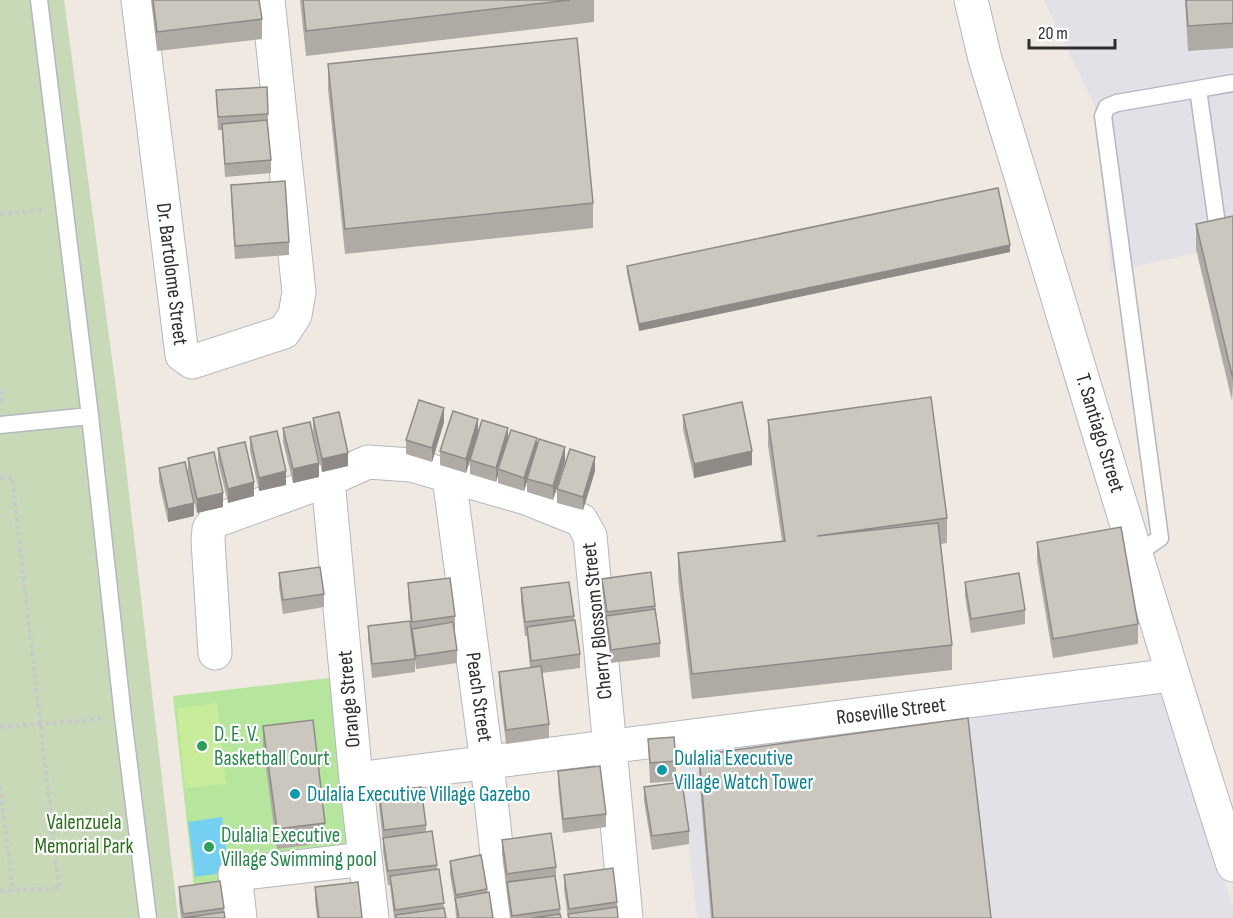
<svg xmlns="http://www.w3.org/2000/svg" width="1233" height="918" font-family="'Sofia Sans Condensed',sans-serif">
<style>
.industrial{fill:#e3e1e8}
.green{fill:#b6e59e}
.cemetery{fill:#c8d9b8}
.pitch{fill:#c9ec9a}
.water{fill:#75cff0}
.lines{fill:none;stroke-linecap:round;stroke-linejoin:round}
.lane-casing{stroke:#b4b7c1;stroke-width:19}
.street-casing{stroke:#b4b7c1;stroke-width:35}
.secondary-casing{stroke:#b4b7c1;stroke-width:35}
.path{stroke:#c9c9c9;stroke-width:4;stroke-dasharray:4.5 3;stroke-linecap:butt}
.lane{stroke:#fff;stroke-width:16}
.street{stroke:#fff;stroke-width:33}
.secondary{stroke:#fff;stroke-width:33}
.wall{fill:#afaba4}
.shaded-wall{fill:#8e8b86}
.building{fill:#cbc7bf;stroke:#8e8b86;stroke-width:1.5}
.leisure-dot{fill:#2e9e5b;stroke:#fff;stroke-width:2}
.culture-dot{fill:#0f9aa8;stroke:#fff;stroke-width:2}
.labels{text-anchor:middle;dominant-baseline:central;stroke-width:4.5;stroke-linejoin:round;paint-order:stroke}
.street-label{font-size:21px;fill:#2e2e2e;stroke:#fff}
.leisure-label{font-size:21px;fill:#27864d;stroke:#fff;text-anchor:start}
.culture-label{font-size:21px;fill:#0d838f;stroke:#fff;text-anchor:start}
.park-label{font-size:21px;fill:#2c6e1b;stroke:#fff}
</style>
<rect width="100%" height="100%" fill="#efe9e1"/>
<path class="industrial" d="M1044,0H1233V245L1111,272L1095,107Z
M1163,691L1233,907V918H697L678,750Z"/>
<path class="green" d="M338,677L361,877L195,896L173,696Z"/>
<path class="cemetery" d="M0,0H64L122,433L178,918H0Z"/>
<path class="pitch" d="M217,703L226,784L185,788L177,708Z"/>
<path class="water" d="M222,817L229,872L195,877L188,822Z"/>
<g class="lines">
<g class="lane-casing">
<path id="lane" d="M39,0L90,416L123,717L148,918
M1217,224L1198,89L1233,83
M0,425L90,416
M1137,554L1160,538L1103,116L1107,107L1117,103L1198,89"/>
</g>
<g class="street-casing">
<path id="street" d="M138,0L182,355L192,362L284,332L295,315L299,292L268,0
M449,477L487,763L504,918
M328,480L356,779L372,918
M215,653L208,540L209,529L215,521L328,480L368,462L411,465L526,498L581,520L590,536L626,918
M356,779L1172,675
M240,918L235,874L365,859"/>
</g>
<g class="secondary-casing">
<path id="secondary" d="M971,0L985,59C1068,328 1147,598 1233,865"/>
</g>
<path class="path" d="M0,214L43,210
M0,390L2,403
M0,478L12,477L59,888L0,891
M0,727L101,719
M0,786L13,891"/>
<use href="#lane" class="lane"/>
<use href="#street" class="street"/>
<use href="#secondary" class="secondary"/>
</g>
<path class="wall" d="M151,0H259L262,19V39L157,51Z
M300,0H594V22L306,56Z
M1185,0H1233V48L1188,51Z
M328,64L593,203V228L345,254L328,89Z
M216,90L268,114V128L271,160V173L225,177L222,130H218Z
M231,185L289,242V255L235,259L231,198Z
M1233,216L1232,401L1196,249V224Z
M1010,252L639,331L627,273V266Z
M683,415L752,465L694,478L683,429Z
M313,418L348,466L322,472L313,432Z
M768,420L947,518V543L941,544L952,645V670L692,699L678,578V553L782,541L768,445Z
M444,422L432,462L406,454V440Z
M283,428L319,477L293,483L283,442Z
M478,433L508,438L537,448L565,461L553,500L527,492V481L524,491L498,483V475L496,482L470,474V461L466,473L440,465V451Z
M250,437L286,485L259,491L250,451Z
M218,448L254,496L228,503L218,462Z
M188,458L223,507L197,513L188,472Z
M159,468L194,516L168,522L159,482Z
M595,471L583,510L557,503V489Z
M1037,542L1138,624V644L1053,658L1037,561Z
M651,572L660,643V657L611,663L602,592V579Z
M279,573L324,594V607L283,614L279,587Z
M965,582L1025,610V624L971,633L965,596Z
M408,583L455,616V630H454L457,650V663L416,669L415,659V672L372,678L368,639V626L412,638L408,597Z
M521,588L574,616L580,654V668L542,673L549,724V738L506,744L499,685V672L530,668L527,636H525L521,602Z
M263,726L325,823V843L277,849L263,746Z
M648,739L676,761V781L650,783Z
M699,755L991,918H711L699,775Z
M558,771L606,814V827L563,833L558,785Z
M644,787L689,831V844L652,850L644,801Z
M379,792L426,825V832L437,865V870L446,918H394L390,885H388L383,851V842L379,806Z
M502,840L556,867V879L561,918H510L502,854Z
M450,861L487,889L493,918H456L455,903L450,874Z
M564,875L617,902L618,918H568L564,889Z
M179,887L224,908L225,918H181L179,901Z
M315,887L362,918H317L315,901Z"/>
<path class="shaded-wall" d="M1010,245V252L639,331V324Z
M1232,375H1233L1232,401Z
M444,408V422L432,462V448Z
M478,419V433L466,473V459Z
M508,428V442L498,469V475L496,482V468Z
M537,438V451L524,491V478Z
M565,447V461L553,500V486Z
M752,451V465L694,478V464Z
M348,453V466L322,472V459Z
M595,457V471L583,510V497Z
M319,463V477L293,483V469Z
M286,471V485L259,491V478Z
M254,482V496L228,503V489Z
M223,493V507L197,513V499Z
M194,503V516L168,522V509Z"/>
<path class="building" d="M153,0H259L262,19L157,32Z
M303,0H570L306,31Z
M1186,0H1233V23L1188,26Z
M577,38L593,203L345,229L328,64Z
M267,87L268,114L218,117L216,90Z
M267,120L271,160L225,164L222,124Z
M285,181L289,242L235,246L231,185Z
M998,188L1010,245L639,324L627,266Z
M1233,216V375H1232L1196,224Z
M931,397L947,518L817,536L938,523L952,645L692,674L678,553L785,541L768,420Z
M419,400L444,408L432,448L406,440Z
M742,402L752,451L694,464L683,415Z
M453,411L478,419L466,459L440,451Z
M339,412L348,453L322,459L313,418Z
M482,420L508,428L496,468L470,460Z
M310,422L319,463L293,469L283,428Z
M511,430L537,438L524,478L498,469Z
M277,431L286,471L259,478L250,437Z
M539,439L565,447L553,486L527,479Z
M245,442L254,482L228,489L218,448Z
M570,449L595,457L583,497L557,489Z
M214,452L223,493L197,499L188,458Z
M185,462L194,503L168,509L159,468Z
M1121,527L1138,624L1053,639L1037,542Z
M320,567L324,594L283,600L279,573Z
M651,572L655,606L607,612L602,579Z
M1019,573L1025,610L971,619L965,582Z
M450,578L455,616L412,622L408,583Z
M569,582L574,616L525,622L521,588Z
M655,609L660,643L611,650L606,616Z
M575,620L580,654L531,661L527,627Z
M410,621L415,659L372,664L368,626Z
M453,622L457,650L416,656L412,629Z
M541,666L549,724L506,730L499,672Z
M968,718L991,918H713L699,755Z
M313,720L325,823L277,829L263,726Z
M674,737L676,761L650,763L648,739Z
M600,766L606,814L563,819L558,771Z
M682,782L689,831L652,836L644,787Z
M421,787L426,825L384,830L379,792Z
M432,831L437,865L388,871L383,838Z
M551,833L556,867L507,874L502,840Z
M481,855L487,889L456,895L450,861Z
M613,868L617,902L569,909L564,875Z
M439,869L444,903L395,910L390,876Z
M555,876L560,909L512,916L507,882Z
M220,881L224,908L183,914L179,887Z
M358,882L362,918H319L315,887Z
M489,892L493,918H459L455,898Z
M617,907L618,918H569L568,914Z
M444,908L446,918H396V915Z
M224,912L225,918H183Z
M560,914L561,918H532Z"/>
<g class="leisure-dot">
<circle cx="202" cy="746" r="6"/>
<circle cx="209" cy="847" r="6"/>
</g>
<g class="culture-dot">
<circle cx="662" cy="770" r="6"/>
<circle cx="295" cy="794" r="6"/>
</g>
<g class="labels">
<g class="street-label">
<text transform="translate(172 274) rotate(83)">Dr. Bartolome Street</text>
<text transform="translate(1100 433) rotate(73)">T. Santiago Street</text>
<text transform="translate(597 621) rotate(-96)">Cherry Blossom Street</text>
<text transform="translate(479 697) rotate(82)">Peach Street</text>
<text transform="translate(349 699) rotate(-95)">Orange Street</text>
<text transform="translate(891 711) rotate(-7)">Roseville Street</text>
</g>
<g class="leisure-label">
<text x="214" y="734">D. E. V.<tspan x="214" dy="24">Basketball Court</tspan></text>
<text x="221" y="835">Dulalia Executive<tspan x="221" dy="24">Village Swimming pool</tspan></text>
</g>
<g class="culture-label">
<text x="674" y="758">Dulalia Executive<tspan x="674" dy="24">Village Watch Tower</tspan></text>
<text x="307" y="794">Dulalia Executive Village Gazebo</text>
</g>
<g class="park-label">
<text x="84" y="822">Valenzuela<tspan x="84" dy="24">Memorial Park</tspan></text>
</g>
</g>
<path d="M1029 39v9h86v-9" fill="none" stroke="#2e2e2e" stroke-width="3"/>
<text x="1038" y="39" font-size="18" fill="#2e2e2e" stroke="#ffffff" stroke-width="4.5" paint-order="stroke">20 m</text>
</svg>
